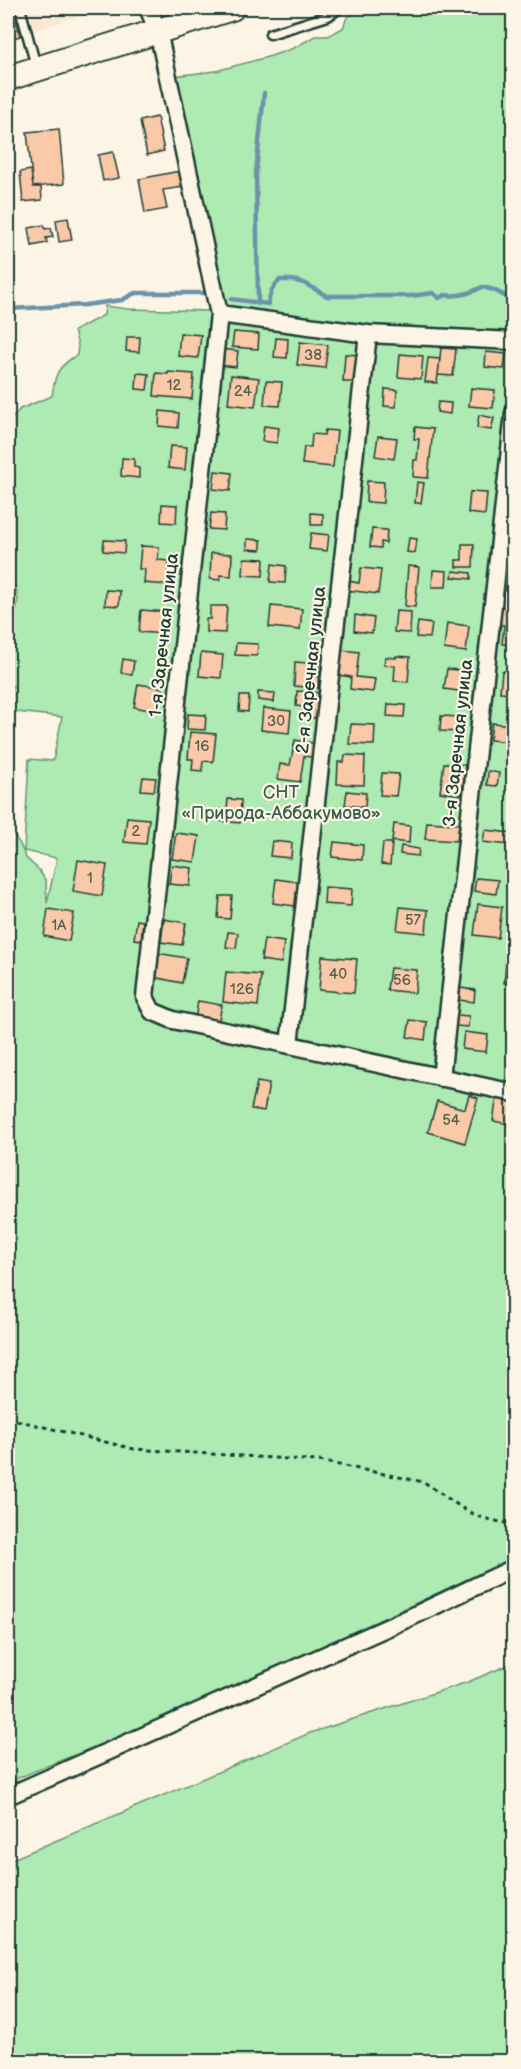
<svg xmlns="http://www.w3.org/2000/svg" width="521" height="2069" font-family="'Balsamiq Sans',sans-serif">
<style>
.built{fill:#fbe8d3}
.green{fill:#adebb2;stroke:#669473;stroke-width:1.5}
.lines{fill:none;stroke-linecap:round;stroke-linejoin:round}
.stream{stroke:#6c93ab;stroke-width:4.5}
.building{fill:#f9c9a8;stroke:#1f3d34;stroke-width:1.5}
.lane-casing{stroke:#1f3d34;stroke-width:13}
.street-casing{stroke:#1f3d34;stroke-width:21}
.secondary-casing{stroke:#1f3d34;stroke-width:28}
.path{stroke:#1f3d34;stroke-width:3;stroke-dasharray:4.5 4.5;stroke-linecap:butt}
.lane{stroke:#fcf5e5;stroke-width:8}
.street{stroke:#fcf5e5;stroke-width:16}
.secondary{stroke:#fcf5e5;stroke-width:24}
.labels{text-anchor:middle;dominant-baseline:central;stroke-width:4.5;stroke-linejoin:round;paint-order:stroke}
.number-label{font-size:15px;fill:#566051}
.street-label{font-size:18px;fill:#1f3d34;stroke:#fcf5e5}
.park-label{font-size:18px;fill:#3b604d;stroke:#fcf5e5}
</style>
<rect width="100%" height="100%" fill="#fcf5e5"/>
<filter id="ink" filterUnits="userSpaceOnUse"><feTurbulence type="fractalNoise" baseFrequency=".0167" numOctaves="2"/><feDisplacementMap in="SourceGraphic" scale="12" xChannelSelector="R" yChannelSelector="G"/><feConvolveMatrix kernelMatrix="1 2 1 2 8 2 1 2 1" color-interpolation-filters="sRGB"/></filter>
<g filter="url(#ink)">
<path class="built" d="M8,8H102L8,40Z"/>
<path class="green" d="M367,8H513V1558L192,1707L8,1782V827L20,844L26,858L39,870L46,881L47,903L57,858L24,851L29,759L53,761L62,717L8,711V703L13,686L8,690V617L15,616C19,601 20,589 8,576V423L20,409L52,396C55,374 57,367 77,355L78,345L74,331L104,315L105,306L128,309L210,311L209,292L173,76L216,71L271,56L294,48L315,36H328L343,28L347,17Z
M513,1663V2061H8V1861L310,1733L468,1682Z"/>
<g class="lines">
<path class="stream" d="M231,299L268,304C270,293 272,287 280,280H292L304,283L327,296H411L433,293L439,298L445,295C458,297 471,293 482,287L494,290L514,301
M258,304L256,172L264,93
M8,309L85,305L122,300L135,293H205"/>
</g>
<path class="building" d="M15,17L20,36L8,40V19Z
M157,117L164,151L147,155L140,121Z
M59,129L64,184L33,187L27,132Z
M113,152L119,178L103,181L98,155Z
M31,170L33,187H41L42,200L23,202L20,172Z
M180,171L183,187L163,190L167,209L145,213L139,179Z
M68,218L72,240L59,242L56,220Z
M44,225L45,229L51,228L53,237L46,238L47,243L32,246L29,228Z
M234,332L259,334L258,349L232,347Z
M180,333L201,335L198,358L178,356Z
M127,337H140L139,352L126,351Z
M276,338L288,339L287,358L274,357Z
M300,342L328,345L325,368L297,365Z
M441,348L456,349L453,376L438,375Z
M220,349L238,351L236,367L218,365Z
M486,352L506,354L504,369L485,367Z
M345,354L358,355L356,382H343Z
M400,354L423,356L421,379L398,377Z
M428,358L440,359L437,383L425,382Z
M168,372L194,374L192,399L154,396L156,373L168,374Z
M137,373L149,374L147,390L136,389Z
M231,375L259,378L255,407L228,404Z
M266,381L282,382L280,406L264,405Z
M471,388L495,390L493,408L469,406Z
M385,389L397,390L396,407L384,406Z
M438,402L451,403L450,414L437,412Z
M160,411L179,413L178,428L159,426Z
M479,415L494,418L491,430L477,428Z
M264,426L279,428L277,443L262,441Z
M415,427L433,429L428,478L413,477L414,460H417L419,439H414Z
M325,430L337,431L333,467L302,464L304,447H311L312,434L324,435Z
M378,436L397,438L394,459L375,456Z
M170,446L187,447L185,470L168,468Z
M122,458L134,459V467L139,468V478L121,476Z
M215,471L232,473L230,491L213,489Z
M367,481L384,482L383,503L366,502Z
M417,482L424,483L421,503H415Z
M470,492L487,493L485,515L468,513Z
M162,504L177,505L176,523L161,522Z
M211,513L225,514L224,530L209,529Z
M311,513L323,514V525H311Z
M372,529L387,530L386,543L381,542V548L370,547Z
M311,533L329,535L327,551L309,549Z
M409,538L417,539L415,553L407,552Z
M247,539L261,540V550L247,549Z
M104,540L125,541L124,553L103,551Z
M462,544H474L473,567H456V560H462Z
M141,546L159,547L158,560L169,561L167,585L144,583L145,569H139Z
M211,553L232,554L231,576L220,575V580L210,579Z
M244,558L264,559L263,576L243,575Z
M272,564L286,566L285,583L270,582Z
M408,566L419,567L415,607L405,606Z
M361,568L381,570L378,594L347,590L348,581L359,583Z
M433,570L447,571L446,587H432Z
M453,571L471,573V579L452,577Z
M106,590L120,591L119,606L105,605Z
M210,606H227L225,633L206,632V619H210Z
M271,606L302,609L300,630L269,627Z
M499,607L514,608V645L502,644L504,625H497Z
M141,610L167,612L166,634L139,632Z
M396,611L411,612L410,633L394,632Z
M355,615L374,618L372,633L354,631Z
M418,622L432,624L430,638L416,637Z
M447,623L469,626L466,652L444,649Z
M236,643L258,644L257,656L235,655Z
M341,650L359,652L356,677L375,679L373,692L350,689L351,677L338,675Z
M201,653L223,655L221,678L199,676Z
M396,656L410,657L408,682L394,681L395,666L384,665L385,657L396,658Z
M123,659L134,661L132,675L121,673Z
M295,662L319,664L318,688L294,686Z
M447,669L469,671L466,692L444,689Z
M502,671L514,672V687L512,686L511,693L500,692Z
M138,684L163,688L159,712L134,707Z
M297,691L323,693L321,719L302,717L303,707L296,706Z
M258,692L275,693L274,702L258,700Z
M240,696H249L248,712L239,711Z
M388,704L405,705L404,717L387,716Z
M263,708L291,711L289,733L261,730Z
M188,714L206,715L205,730L187,729Z
M441,716L461,717L460,732L440,731Z
M492,723L514,725V742L490,740Z
M351,724L375,725L374,745L349,744Z
M190,732L216,734L213,762L203,761L202,771L192,770L193,759H188Z
M295,740L319,744L317,758L304,756L300,782L278,779L280,764L290,765Z
M345,755L365,756L364,785L337,784L338,762H344Z
M444,763L465,765L462,795L440,792Z
M488,771L499,773L497,786L487,785Z
M382,773L399,774L396,796L380,795Z
M143,777L156,778L154,791L141,790Z
M347,791L366,793L365,807L345,805Z
M228,799L241,800L240,823L220,821L221,809L227,810Z
M127,817L149,819L146,844L124,842Z
M427,822L459,824L457,841L425,839Z
M394,824L410,826L409,843L392,841Z
M485,830L511,833L510,845L483,842Z
M176,833L199,836L195,862L172,859Z
M272,841L292,843L291,858L270,856Z
M334,842L363,845L362,860L332,857Z
M383,843H392L390,865L381,864Z
M401,846L419,849L418,856L400,854Z
M78,860L107,865L102,896L73,891Z
M172,865L192,868L190,886L169,884Z
M476,878L498,880L496,894L474,891Z
M276,879L298,882L295,906L273,903Z
M325,887L352,889L351,906L324,904Z
M220,896H232L230,919L218,918Z
M478,904L502,907L498,938L474,935Z
M400,907L428,910L426,933L397,930Z
M48,909L74,913L69,941L44,936Z
M164,919L186,923L182,945L161,942Z
M137,920L143,921L141,940L134,939Z
M228,932L238,933L236,948L226,947Z
M264,939L284,942L281,963L261,960Z
M157,953L187,958L182,983L153,977Z
M322,956L357,959L354,993L319,990Z
M506,964L514,965V984L504,983Z
M390,968L417,970L415,993L387,990Z
M226,972L261,975L258,1006L223,1002Z
M460,988L475,990L474,1002L459,1000Z
M198,1001L222,1005L218,1024L195,1020Z
M457,1015L469,1016L468,1027L456,1026Z
M410,1020L427,1022L425,1040L407,1037Z
M464,1032L488,1035L486,1052L462,1049Z
M257,1082L269,1084L264,1111L251,1109Z
M469,1095L478,1098L465,1143L428,1132L437,1101L465,1109Z
M497,1096L514,1099V1125L493,1121Z"/>
<g class="lines">
<g class="lane-casing">
<path id="lane" d="M20,8L36,66
M270,34L328,16L340,8"/>
</g>
<g class="street-casing">
<path id="street" d="M148,8L158,31L219,314L145,997L152,1011L173,1020L514,1093
M219,314L368,334L514,341
M289,1045L368,334
M441,1078L514,413
M8,1796L411,1617L514,1568"/>
</g>
<g class="secondary-casing">
<path id="secondary" d="M8,78L232,8"/>
</g>
<path class="path" d="M8,1418L134,1449L319,1461L424,1482L465,1510L480,1517L504,1523L514,1521"/>
<use href="#lane" class="lane"/>
<use href="#street" class="street"/>
<use href="#secondary" class="secondary"/>
</g>
</g>
<g class="labels">
<g class="number-label">
<text x="313" y="355">38</text>
<text x="174" y="385">12</text>
<text x="243" y="391">24</text>
<text x="276" y="721">30</text>
<text x="202" y="746">16</text>
<text x="136" y="831">2</text>
<text x="90" y="878">1</text>
<text x="413" y="920">57</text>
<text x="59" y="925">1А</text>
<text x="338" y="974">40</text>
<text x="402" y="980">56</text>
<text x="242" y="989">126</text>
<text x="451" y="1120">54</text>
</g>
<g class="street-label">
<text transform="translate(164 635) rotate(-84)">1-я Заречная улица</text>
<text transform="translate(311 670) rotate(-84)">2-я Заречная улица</text>
<text transform="translate(458 743) rotate(-84)">3-я Заречная улица</text>
</g>
<g class="park-label">
<text x="281" y="792">СНТ<tspan x="281" dy="21">«Природа-Аббакумово»</tspan></text>
</g>
</g>
<rect width="521" height="2069" fill="none" stroke="#fcf5e5" stroke-width="30"/>
<rect x="15" y="15" width="491" height="2039" fill="none" stroke="#1f3d34" stroke-width="2" filter="url(#ink)"/>
</svg>
